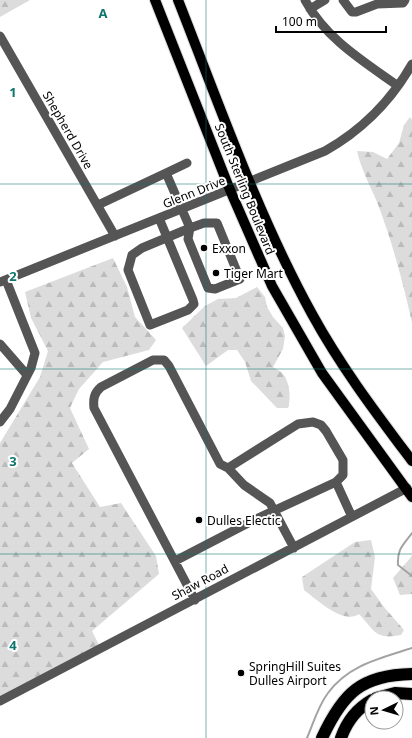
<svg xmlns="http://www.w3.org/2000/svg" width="412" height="738" font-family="'Noto Sans',sans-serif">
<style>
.forest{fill:url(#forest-firs)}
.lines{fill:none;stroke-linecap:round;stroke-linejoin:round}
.stream{stroke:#a3a3a3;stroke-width:2}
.major-casing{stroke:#dbdbdb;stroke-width:12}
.highway-casing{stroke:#dbdbdb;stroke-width:14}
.minor{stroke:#555;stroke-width:9}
.major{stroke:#000;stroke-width:10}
.highway{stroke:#000;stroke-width:12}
.grid{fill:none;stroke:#0f766e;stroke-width:1;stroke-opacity:0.55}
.poi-dot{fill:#000;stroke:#fff;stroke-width:1.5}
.labels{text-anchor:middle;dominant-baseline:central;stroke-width:4;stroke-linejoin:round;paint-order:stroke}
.street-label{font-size:12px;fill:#000;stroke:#fff}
.poi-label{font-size:12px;fill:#000;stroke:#fff;text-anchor:start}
.grid-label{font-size:13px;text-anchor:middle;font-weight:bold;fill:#0f766e;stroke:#fff;stroke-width:4;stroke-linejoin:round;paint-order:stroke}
</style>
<defs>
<pattern id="forest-firs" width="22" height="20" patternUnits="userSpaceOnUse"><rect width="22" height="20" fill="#dcdcdc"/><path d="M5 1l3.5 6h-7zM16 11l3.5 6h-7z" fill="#bbb"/></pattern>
</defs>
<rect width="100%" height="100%" fill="#fff"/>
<path class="forest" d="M0,0H30L0,17Z
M410,117L412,120V323C403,282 392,241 377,202C370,185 361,169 357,151L373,152L387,159L399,143L404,125Z
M113,258L127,287L135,317L156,340L149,350L103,362L79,389L70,408L89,449L72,463L100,507L121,503L156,556L159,574L92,631L101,649L0,701V443L40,377L48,351L31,318L25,292Z
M257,287L265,297L267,307L273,317L283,328L285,336L283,349L273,367C276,369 281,371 283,374C290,383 291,398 288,408H277L251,381L245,362L237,350H228L206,366L182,328L205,306L218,299L236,298Z
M371,540L375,557L371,589L384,607L404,630L401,635C375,640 375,631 359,614C344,625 317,600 304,590L302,577L355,542Z
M412,556V594L400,595L393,578Z"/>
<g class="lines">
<path class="stream" d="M412,533C403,545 397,549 398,565L412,576
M307,738C313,724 318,706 328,693C348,665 381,658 412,648"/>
<g class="major-casing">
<path id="major" d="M155,0L230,190L272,286L322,373L412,497
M178,0C219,104 258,216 312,314C341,367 376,413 412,461"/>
</g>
<g class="highway-casing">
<path id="highway" d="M376,698L395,693L412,694
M322,738C343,693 361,675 412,674
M341,738C347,721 356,709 372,700"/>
</g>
<path class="minor" d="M305,0C326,39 363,61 398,86
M343,0L352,12H356L377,4L403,3L405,0
M310,9L325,0
M0,36L115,236
M166,173L187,163
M98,205L166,173L190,228L188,239L208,288L215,289L240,279L217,223H204L190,228L142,248L132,255L128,270L150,325L188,310L194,304L193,300L159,218
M0,282L325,151C362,130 391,101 412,64
M0,344L27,375
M0,422L10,409L31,368L35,353L6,280
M228,468L244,485L270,503L294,548
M175,561L256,519L336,482
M195,600L94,408C93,399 94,393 101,387L153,360H164L169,366L220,464L228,468L298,424L313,422L321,425L326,431L343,460V475L336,482L352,517
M0,701L407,488"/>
<use href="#major" class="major"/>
<use href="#highway" class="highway"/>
</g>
<path class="grid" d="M206,0V738M0,184H412M0,369H412M0,554H412"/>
<g class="poi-dot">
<circle cx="204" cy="248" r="4"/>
<circle cx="216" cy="273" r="4"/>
<circle cx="199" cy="520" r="4"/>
<circle cx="241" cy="673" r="4"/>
</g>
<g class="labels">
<g class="street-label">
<text transform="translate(68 130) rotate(60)">Shepherd Drive</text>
<text transform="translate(245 189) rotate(68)">South Sterling Boulevard</text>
<text transform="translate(194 192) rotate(-22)">Glenn Drive</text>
<text transform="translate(200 582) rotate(-28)">Shaw Road</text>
</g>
<g class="poi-label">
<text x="212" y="248">Exxon</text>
<text x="224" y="273">Tiger Mart</text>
<text x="207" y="520">Dulles Electic</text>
<text x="249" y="666">SpringHill Suites<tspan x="249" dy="14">Dulles Airport</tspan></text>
</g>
</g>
<g class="grid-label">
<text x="103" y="18">A</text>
<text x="13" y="97">1</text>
<text x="13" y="281">2</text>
<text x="13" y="466">3</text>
<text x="13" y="650">4</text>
</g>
<g transform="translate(384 710) rotate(265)"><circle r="19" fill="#ffffff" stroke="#999999"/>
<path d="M0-3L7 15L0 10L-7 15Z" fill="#000000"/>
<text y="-6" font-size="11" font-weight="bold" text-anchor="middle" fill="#000000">N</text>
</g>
<path d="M276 26v6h110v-6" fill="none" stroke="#000000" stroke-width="2"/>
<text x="282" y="26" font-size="12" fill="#000000" stroke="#ffffff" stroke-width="3" paint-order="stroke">100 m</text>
</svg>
